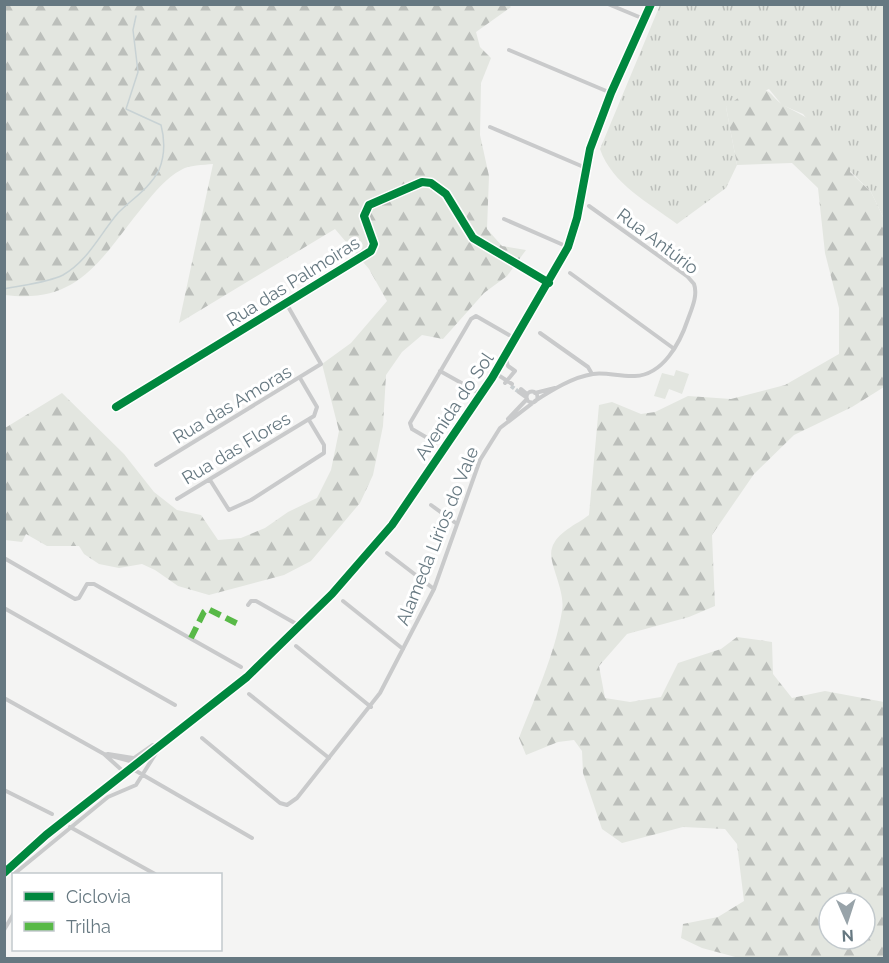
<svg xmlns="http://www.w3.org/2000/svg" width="889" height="963" font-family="Raleway,sans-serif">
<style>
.grass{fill:url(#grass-tufts)}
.forest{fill:url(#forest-firs);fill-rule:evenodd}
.pitch{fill:#e3e6e0}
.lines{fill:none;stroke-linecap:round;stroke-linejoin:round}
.stream{stroke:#c8d2d4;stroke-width:1.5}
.street-tunnel{stroke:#c9cfd1;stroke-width:4;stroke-dasharray:4 2;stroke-linecap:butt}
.street{stroke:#c9cacb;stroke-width:4}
.secondary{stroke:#bcc2c4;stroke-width:5}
.quiet{stroke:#58b947;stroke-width:6;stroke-dasharray:12 6;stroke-linecap:butt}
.cycleway-casing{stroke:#fff;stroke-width:11}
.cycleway{stroke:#00873e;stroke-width:8}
.labels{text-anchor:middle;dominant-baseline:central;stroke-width:6;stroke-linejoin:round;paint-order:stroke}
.street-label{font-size:18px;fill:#667881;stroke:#fff}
</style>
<defs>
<pattern id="grass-tufts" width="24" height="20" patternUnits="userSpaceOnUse" patternTransform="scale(1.5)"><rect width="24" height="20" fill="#e3e6e0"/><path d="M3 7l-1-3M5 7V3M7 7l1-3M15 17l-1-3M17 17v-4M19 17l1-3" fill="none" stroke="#bcbfbb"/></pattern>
<pattern id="forest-firs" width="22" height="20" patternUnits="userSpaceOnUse" patternTransform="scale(1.5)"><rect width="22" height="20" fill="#e3e6e0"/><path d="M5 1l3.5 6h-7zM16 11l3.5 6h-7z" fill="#bcbfbb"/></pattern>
</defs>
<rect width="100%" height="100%" fill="#f4f4f3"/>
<path class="grass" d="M660,5H884V219L871,192L850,171L803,114L782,105L769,89L726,107L737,165L726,188L677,224C649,203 612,184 600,149Z"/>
<path class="forest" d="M508,4L511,7L476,32L480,47L491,58L481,83L480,135L489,176L487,229L502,246L526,250L507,276L484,293L443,339L422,335L402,352L386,375L383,426L373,475L360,503L311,561L284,575L209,595L178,586L155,570L142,564L119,568L99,564L84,554L79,546H47L26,534L22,542L5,540V428L62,393L124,454L154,492L177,510L201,515L218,540L241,538L265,528L288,512L317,498L331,470L339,431L322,364L351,343L387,301L369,269L335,229L179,323L213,164C203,165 189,165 181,170C167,177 154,193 145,204C102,256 81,305 5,295V5Z
M754,86C775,91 770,97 785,106C810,120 853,138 850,172L871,192L884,219V387L852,407L794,435L754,474L712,535L715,606L689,617L627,634L599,666L605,698L630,702L661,697L678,663L721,649L737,637L772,642L773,674L792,698L825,691L884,702V958H739L702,948L681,938L683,924L718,917L744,901L737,844L725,829L683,827L622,843L602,829L583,773L582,751L574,740L558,742L526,755L519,738C535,697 555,654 562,611C566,590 547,562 552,548C557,532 576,525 589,515L599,405L612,402L641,414L655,412L688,396L731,399L785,385L839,354V308L825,253L818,188L792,163L737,165L726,107ZM829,903H865V939H829Z"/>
<path class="pitch" d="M676,370L689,374L682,394L669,389L665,399L654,396L662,373L674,376Z"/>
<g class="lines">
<path class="stream" d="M4,289C22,285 47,283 63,275C88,261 100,234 118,213C132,199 150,188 159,170C165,155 165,140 161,125L126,109L138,72L133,30L136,16"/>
<path class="street-tunnel" d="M511,386L519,392"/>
<path class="street" d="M608,4L644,19
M509,50L611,93
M490,127L586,168
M504,219L568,247
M570,273L673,348
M540,333L588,367L592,374
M505,356L508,366L515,371L505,383
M440,371L481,394
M495,373L512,384
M521,389L527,394
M526.5 397a5.5 5.5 0 1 1 11 0a5.5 5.5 0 1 1-11 0Z
M519,392L526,397
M535,393L555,388
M535,401C552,390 573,377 593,374C606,372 621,377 635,376C663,375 680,343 688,319C692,308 698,295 694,284L687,276L589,206
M116,407L371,251L374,244L364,216L369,205L422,182L431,183L446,194L473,238L548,283
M508,419L527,399
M436,443L412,429L410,423L471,319L476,316L509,335
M156,465L321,364L286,303
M210,480L229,510L251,500L324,453V445L309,420
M177,499L314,416L317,407L300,378
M431,505L457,524
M387,553L434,589
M4,558L75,599L79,598L87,584H94L241,667
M343,601L403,649
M248,605L251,601H256L300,626
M4,608L175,705
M296,646L371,707
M249,694L329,758
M4,698L104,754L125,773
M202,738L280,803L287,805L297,798L380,693L434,589L480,460L500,428L534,402
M108,754L133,758
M131,768L252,838
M4,790L52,814
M70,827L155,874
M14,874L108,797L136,785L161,745H153L130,761L104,754
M14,877V883
M4,930L14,913"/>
<path class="secondary" d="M4,873L46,835L247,677L332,594L392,525L492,378L568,247L577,218L590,149L611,93L651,4"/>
<path class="quiet" d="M191,638L204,612L208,609L240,625"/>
<g class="cycleway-casing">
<path id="cycleway" d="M116,407L371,251L374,244L364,216L369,205L422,182L431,183L446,194L473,238L549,283
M4,873L46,835L247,677L332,594L392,525L492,378L568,247L577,218L590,149L611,93L651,4"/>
</g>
<use href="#cycleway" class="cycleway"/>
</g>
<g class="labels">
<g class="street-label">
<text transform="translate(658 241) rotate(37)">Rua Antúrio</text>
<text transform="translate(293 281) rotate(-32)">Rua das Palmoiras</text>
<text transform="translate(232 404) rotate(-31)">Rua das Amoras</text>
<text transform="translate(454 406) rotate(-56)">Avenida do Sol</text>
<text transform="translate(236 448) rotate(-31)">Rua das Flores</text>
<text transform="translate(437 536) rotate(-68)">Alameda Lírios do Vale</text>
</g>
</g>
<rect width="889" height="963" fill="none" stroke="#667881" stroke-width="12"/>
<rect x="12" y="873" width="210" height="78" fill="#ffffff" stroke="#c2c9cd" stroke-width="1.5"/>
<rect x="24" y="892" width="30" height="9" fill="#00873e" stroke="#c2c9cd" stroke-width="1.5"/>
<text x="66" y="903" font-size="18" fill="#667881">Ciclovia</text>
<rect x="24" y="922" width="30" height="9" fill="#58b947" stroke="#c2c9cd" stroke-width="1.5"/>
<text x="66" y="933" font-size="18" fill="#667881">Trilha</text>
<g transform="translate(847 921) rotate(177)"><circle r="28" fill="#ffffff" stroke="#c2c9cd" stroke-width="1.5"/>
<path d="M0-4.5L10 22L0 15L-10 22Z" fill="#98a3a9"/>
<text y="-9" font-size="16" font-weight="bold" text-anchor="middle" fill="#667881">N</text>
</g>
</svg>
